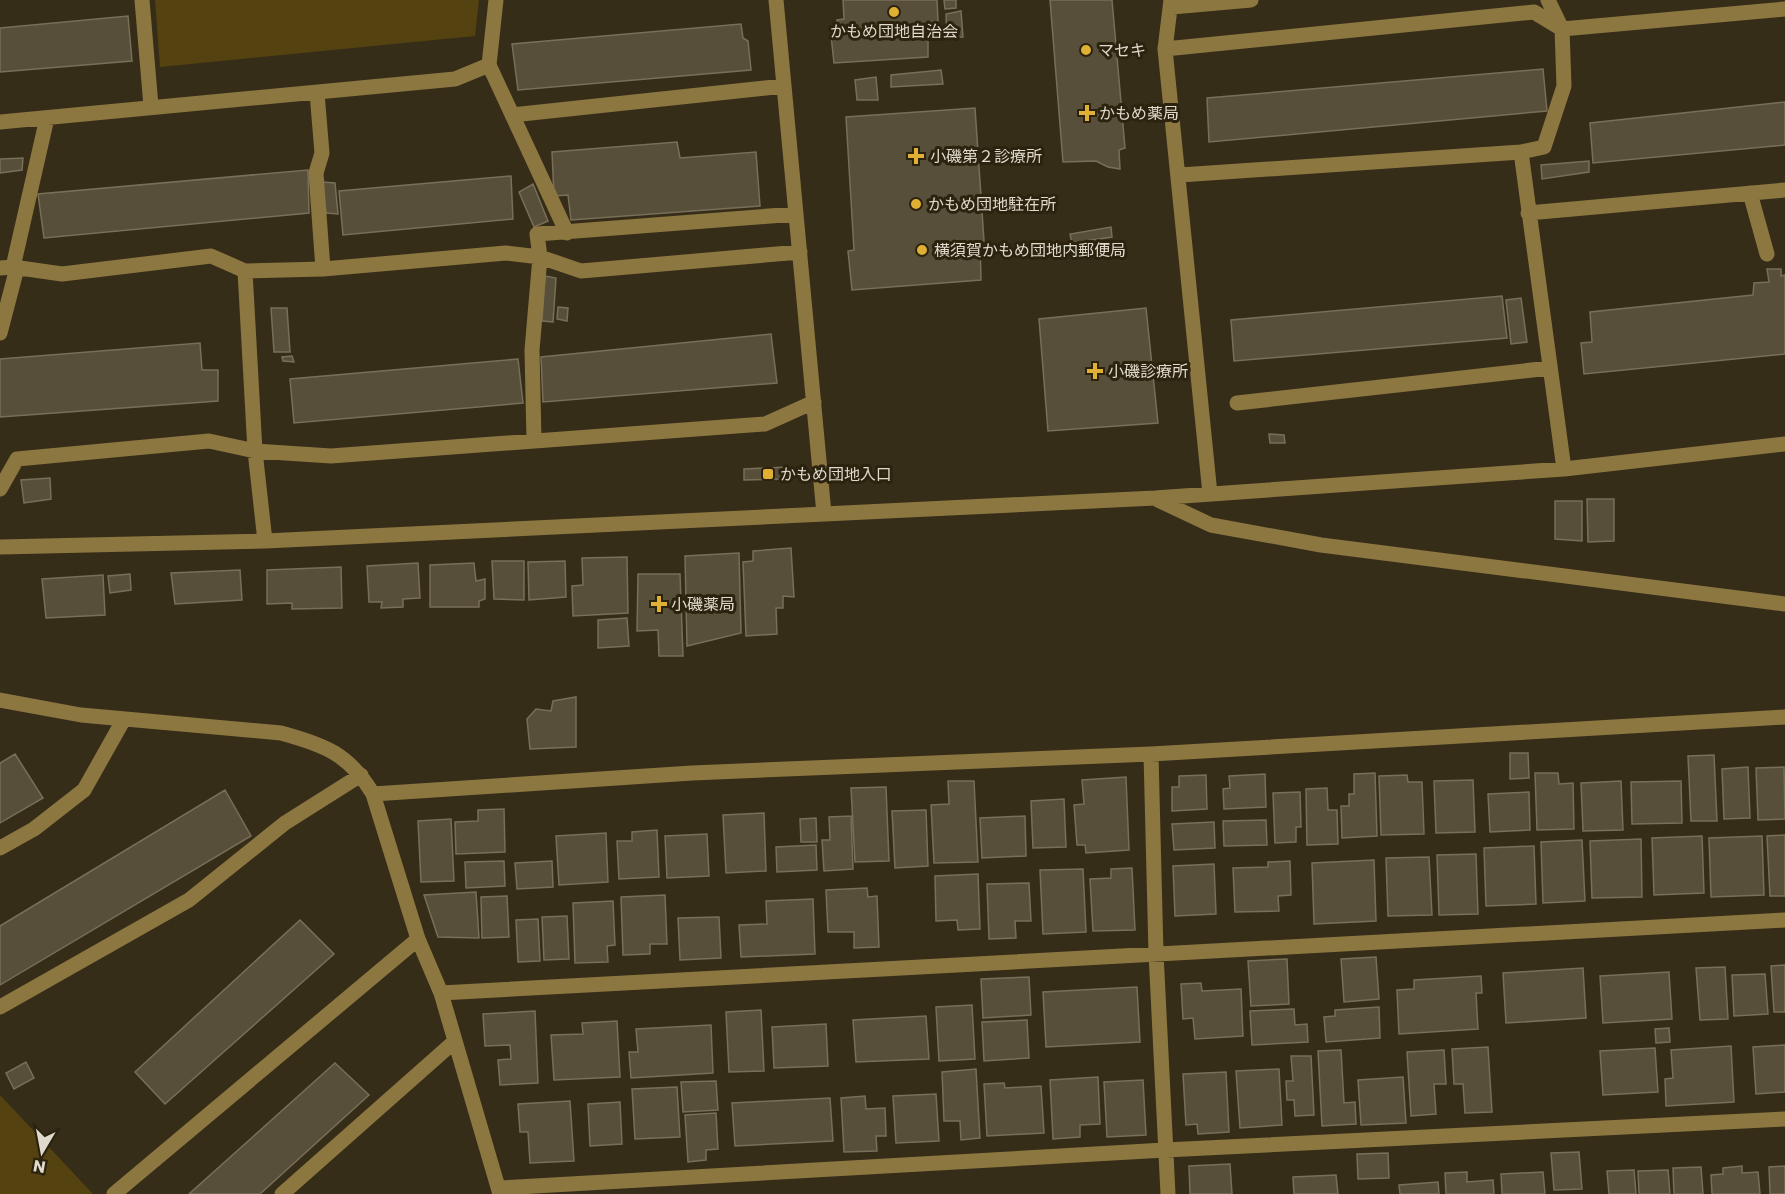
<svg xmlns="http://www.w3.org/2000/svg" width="1785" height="1194" font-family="Poppins,'Noto Sans JP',sans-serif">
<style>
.green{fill:#554211}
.building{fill:#584f3a;stroke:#786f58;stroke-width:1.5}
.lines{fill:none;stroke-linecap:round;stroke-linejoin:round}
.minor{stroke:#8d7741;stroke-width:15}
.poi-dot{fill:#dfb033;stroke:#2c230f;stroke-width:2}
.labels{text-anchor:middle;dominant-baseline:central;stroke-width:6;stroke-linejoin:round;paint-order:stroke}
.poi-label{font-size:16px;fill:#dfdacd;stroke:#2c230f;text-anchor:start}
</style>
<rect width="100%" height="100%" fill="#362d19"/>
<path class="green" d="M155,0H479L475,36L160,67Z
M0,1095L93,1194H0Z"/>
<path class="building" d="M843,0H937L938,21L928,22V57L834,63L831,35H837V20L844,19Z
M944,0H956V8L945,9Z
M1050,0H1112L1125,148L1119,150L1120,169L1108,167L1096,161L1063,162Z
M961,11L963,37L947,38L946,14Z
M128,16L132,61L0,72V28Z
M741,24L743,38L748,41L751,70L518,90L512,44Z
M1543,69L1547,111L1209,142L1207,98Z
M941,70L943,84L891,87V75Z
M876,77L878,100H857L855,80Z
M1785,102V145L1593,163L1590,123Z
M975,108L984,241H980L981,280L852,290L848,251L854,250L846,117Z
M677,142L680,158L756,152L760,206L571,220L568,195L554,196L552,152Z
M23,158L22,170L0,173V159Z
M1589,161V172L1542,179L1541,165Z
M308,170L309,213L44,238L38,194Z
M511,176L513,219L343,235L339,191Z
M322,182L335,183L338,214L326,213Z
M533,184L548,221L534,227L519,192Z
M1111,227L1112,237L1072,243L1070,234Z
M1057,241L1059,253L1034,257L1032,245Z
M1767,269H1781V276L1785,275V354L1584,374L1581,343L1592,342L1590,312L1753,295L1754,283L1769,282Z
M545,276L556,278L553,322L542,321Z
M1502,296L1507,338L1234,361L1231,320Z
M1521,298L1527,342L1511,344L1506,300Z
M558,307L568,308L567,321L557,319Z
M271,308H287L290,352H274Z
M1146,308L1158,423L1048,431L1039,319Z
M771,334L777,383L543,402L541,357Z
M200,343L202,370H218V401L0,417V359Z
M292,356L294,362L283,361L282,357Z
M518,359L523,403L294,423L290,379Z
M1269,434L1284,435L1285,443H1270Z
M787,467V479L744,480V469Z
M50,478L51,499L24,503L21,480Z
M1587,499H1614V541L1588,542Z
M1555,501H1582V541L1555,539Z
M791,548L794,597L783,596V608H776L777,634L746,636L743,562L753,561V551Z
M739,553L741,633L687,646L685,556Z
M627,557L628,613L573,616L572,586L583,585L582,558Z
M492,561H524V600L494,599Z
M565,561L566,597L529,600L528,562Z
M418,563L420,598L403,599V607L381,608L382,602H369L367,566Z
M474,563L476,581L485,579V599L479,601V607H430V565Z
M341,567L342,608L292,609V603L267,604V570Z
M240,570L242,600L175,604L171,573Z
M130,574L131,590L110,593L108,576Z
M638,574H680L683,656H659L658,630L637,631Z
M103,575L105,615L46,618L42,579Z
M627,618L629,646L598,648V620Z
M576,697V747L530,749L527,719L536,709L551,711L553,701Z
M1510,753H1528L1529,778L1510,779Z
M15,754L43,798L0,823V763Z
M1714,755L1717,821H1691L1688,756Z
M1748,767L1750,818L1724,819L1722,769Z
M1784,767L1785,819L1758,820L1756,768Z
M1375,773L1377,836L1342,838L1341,806H1349V794H1354V774Z
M1535,773H1558L1559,784L1573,783L1574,829L1537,830Z
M1265,774L1266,807L1224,809L1223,789L1230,788L1229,776Z
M1206,775L1207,809L1172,811V787H1179V776Z
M1407,775L1408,782H1422L1424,834L1381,835L1379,776Z
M1126,777L1129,850L1086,853L1085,845H1077L1074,805L1084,804L1082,780Z
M1473,780L1475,832L1436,833L1434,781Z
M948,781H974L978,862L934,863L931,805L949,804Z
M1621,781L1623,830L1583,831L1581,783Z
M1681,781L1682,823L1632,824L1631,782Z
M886,787L889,861L855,862L851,788Z
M1327,788L1328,810H1337L1338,844L1307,845L1306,789Z
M225,790L251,836L0,985V926Z
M1300,792L1301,827H1296V842L1275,843L1273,793Z
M1529,792L1530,830L1490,832L1488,794Z
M1064,799L1066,847L1033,848L1031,801Z
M504,809L505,852L456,854L455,822L478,821V810Z
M926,810L928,866L895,868L892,811Z
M764,813L766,871L726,873L723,815Z
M851,816L853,869L824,871L822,840H830L829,817Z
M1025,816L1026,856L982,858L980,818Z
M816,818L817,842H801L800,819Z
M451,819L454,881L421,882L418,821Z
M1266,820L1267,845L1224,846L1223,821Z
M1214,822L1215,848L1174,850L1172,824Z
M657,830L659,877L619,879L617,841H632V832Z
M606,833L608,882L559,885L556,836Z
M707,834L709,876L667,878L665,836Z
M1785,835V896H1770L1767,836Z
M1702,836L1704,893L1654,895L1652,838Z
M1762,836L1764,895L1711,897L1709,838Z
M1641,839L1642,897L1592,898L1590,841Z
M1582,840L1585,901L1543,903L1541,842Z
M816,845L817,870L777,872L776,847Z
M1534,846L1536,904L1486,906L1484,848Z
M1476,854L1478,914L1439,915L1437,855Z
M1429,857L1432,915L1388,916L1386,858Z
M1374,860L1376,921L1314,924L1312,863Z
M504,861L505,886L466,888L465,862Z
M552,861L553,887L517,889L515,863Z
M1290,861L1291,895L1278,896L1279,911L1235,912L1233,868L1268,867V862Z
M1214,864L1216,914L1175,916L1173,866Z
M1132,868L1135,930L1093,931L1090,879L1111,878V869Z
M1083,869L1086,932L1043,934L1040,870Z
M978,874L980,929L958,930L957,920L936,921L935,876Z
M1029,883L1031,921H1015L1016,938L989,939L987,884Z
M867,888L868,897L877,896L879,947L854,948V932H828L826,890Z
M476,892L479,938L438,937L424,895Z
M665,895L667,944H650V954L623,955L621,897Z
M507,896L509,937L482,938L481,897Z
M813,899L815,954L741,957L739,925L767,924L766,901Z
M613,901L615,945L607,946L608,962L575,963L573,903Z
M567,916L569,959L544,960L542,917Z
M719,917L721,958L680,960L678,918Z
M538,919L540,961L518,962L516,920Z
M300,920L334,954L165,1104L135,1072Z
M1376,957L1379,999L1344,1002L1341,959Z
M1287,959L1289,1004L1251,1006L1248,961Z
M1785,965V1012H1774L1771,966Z
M1725,967L1728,1019L1700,1020L1696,968Z
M1583,968L1586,1018L1506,1023L1503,973Z
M1669,972L1672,1019L1603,1023L1600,976Z
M1765,974L1768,1014L1734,1016L1732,975Z
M1481,976L1482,993H1476L1478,1029L1399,1034L1397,990L1414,989V980Z
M1029,977L1031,1015L983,1018L981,979Z
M1201,983L1202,991L1241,989L1243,1036L1195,1039L1193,1018L1183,1019L1181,984Z
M1137,987L1140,1042L1046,1047L1043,992Z
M972,1005L975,1059L939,1061L936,1007Z
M1379,1007L1380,1038L1326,1042L1324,1017L1335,1016V1010Z
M1294,1009L1295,1025L1307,1024L1308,1042L1252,1045L1250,1011Z
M761,1010L764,1071L729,1072L726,1012Z
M535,1011L538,1083L500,1085L498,1060L511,1059L510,1045L485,1046L483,1014Z
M926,1016L929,1059L856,1062L853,1020Z
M1027,1020L1029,1058L984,1061L982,1022Z
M617,1021L620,1077L554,1080L551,1035L583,1034L582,1023Z
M826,1024L828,1066L774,1068L772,1027Z
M711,1025L713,1073L631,1078L629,1052H638L636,1029Z
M1669,1028L1670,1042L1656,1043L1655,1029Z
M1785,1045V1092L1756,1094L1753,1047Z
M1731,1046L1734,1102L1666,1106L1665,1079L1673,1078L1671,1050Z
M1488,1047L1492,1112L1465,1113L1463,1084H1454L1452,1049Z
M1655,1048L1658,1092L1603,1095L1600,1051Z
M1341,1050L1344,1103L1355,1102L1356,1124L1322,1126L1318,1051Z
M1444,1050L1446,1084H1434L1436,1114L1411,1116L1407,1052Z
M1291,1056H1311L1314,1115L1295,1116L1294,1100H1287L1286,1081H1293Z
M26,1062L34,1078L14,1089L6,1073Z
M335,1063L369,1095L260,1194H189Z
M976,1069L980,1138L961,1140L960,1121H944L942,1072Z
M1279,1069L1282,1125L1240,1128L1236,1071Z
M1226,1072L1229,1132L1198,1134L1197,1124L1186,1125L1183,1074Z
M1098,1077L1100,1124L1080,1125V1137L1053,1139L1050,1080Z
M1403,1077L1406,1123L1361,1125L1358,1080Z
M1143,1080L1146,1135L1107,1137L1104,1082Z
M716,1081L718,1110L683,1112L681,1082Z
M1004,1083L1005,1088L1041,1086L1044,1133L987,1136L984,1084Z
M677,1087L680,1137L635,1139L632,1089Z
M936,1094L939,1141L896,1143L893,1096Z
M865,1096L866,1109L885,1108L886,1136H876L877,1151L844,1152L841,1098Z
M830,1098L833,1141L735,1146L732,1103Z
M570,1101L574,1161L530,1163L528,1132H520L518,1104Z
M620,1102L622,1144L590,1146L588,1104Z
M716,1113L718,1149L706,1150V1160L688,1162L685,1115Z
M1579,1152L1582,1189L1554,1190L1551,1153Z
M1388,1153L1389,1178L1358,1179L1357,1154Z
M1230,1164L1232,1194H1190L1189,1166Z
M1742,1166V1173L1758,1172L1760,1194H1712L1711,1175L1723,1174V1168Z
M1785,1166V1194H1770L1769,1167Z
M1701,1167L1703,1194H1674L1673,1168Z
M1634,1170L1636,1194H1609L1607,1171Z
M1668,1170L1670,1194H1639L1638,1171Z
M1467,1172V1182L1493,1180L1494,1194H1446L1445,1173Z
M1543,1172L1545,1194H1502L1501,1174Z
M1336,1175L1338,1194H1294L1293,1177Z
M1438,1182L1439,1194H1400L1399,1185Z"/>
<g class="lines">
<path class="minor" d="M142,0L151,106
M776,0L824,514
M1171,0L1165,49L1210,494
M1172,7L1251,0
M1165,49L1534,12L1562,29L1785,9
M489,65L567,233
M317,93L322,153L316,173L323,269
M512,115L784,86
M0,122L455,79L489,65L496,0
M1521,152L1564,469
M1180,175L1521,152L1544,147L1564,86L1562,29L1548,0
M1750,193L1767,254
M1528,213L1785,190
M13,267L47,118
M0,268L13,267L62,274L211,256L245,271L323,269L506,253L540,257L581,271L800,252
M245,271L255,451L265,541
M0,333L17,268
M1237,403L1550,368
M534,440L532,350L540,257L537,234L796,214
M0,489L17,459L209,441L255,451L331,456L765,424L814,402
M1158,500L1211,525L1321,545L1785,604
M0,547L265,541L1155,498L1564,469L1785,444
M0,700L81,715L281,733C325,745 349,754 373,794L418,939L441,993L500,1194
M1151,754L1156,953L1168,1194
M373,794L692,773L1151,754L1785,717
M0,848L34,829L84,790L124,719
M441,993L1785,920
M0,1007L189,900L285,823L361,775
M500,1188L1165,1150L1785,1119
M114,1194L418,939
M282,1194L455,1041"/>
</g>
<g class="poi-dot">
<circle cx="894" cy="12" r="6"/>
<circle cx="1086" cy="50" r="6"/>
<path d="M1084 104h6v6h6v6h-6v6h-6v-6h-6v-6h6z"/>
<path d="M913 147h6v6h6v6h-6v6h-6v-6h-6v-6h6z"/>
<circle cx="916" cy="204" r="6"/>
<circle cx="922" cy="250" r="6"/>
<path d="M1092 362h6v6h6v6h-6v6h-6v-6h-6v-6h6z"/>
<rect x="762" y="468" width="12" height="12" rx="3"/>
<path d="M656 595h6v6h6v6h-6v6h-6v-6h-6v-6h6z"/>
</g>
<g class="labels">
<g class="poi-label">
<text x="894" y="31" text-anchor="middle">かもめ団地自治会</text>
<text x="1098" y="50">マセキ</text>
<text x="1099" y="113">かもめ薬局</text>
<text x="930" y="156">小磯第２診療所</text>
<text x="928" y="204">かもめ団地駐在所</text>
<text x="934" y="250">横須賀かもめ団地内郵便局</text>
<text x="1108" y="371">小磯診療所</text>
<text x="780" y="474">かもめ団地入口</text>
<text x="671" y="604">小磯薬局</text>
</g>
</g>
<g transform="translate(42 1152) rotate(190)" stroke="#2c230f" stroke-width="4.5" paint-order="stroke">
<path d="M0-4.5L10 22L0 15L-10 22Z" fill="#dfdacd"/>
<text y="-9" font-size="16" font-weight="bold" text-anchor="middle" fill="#dfdacd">N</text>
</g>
</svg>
